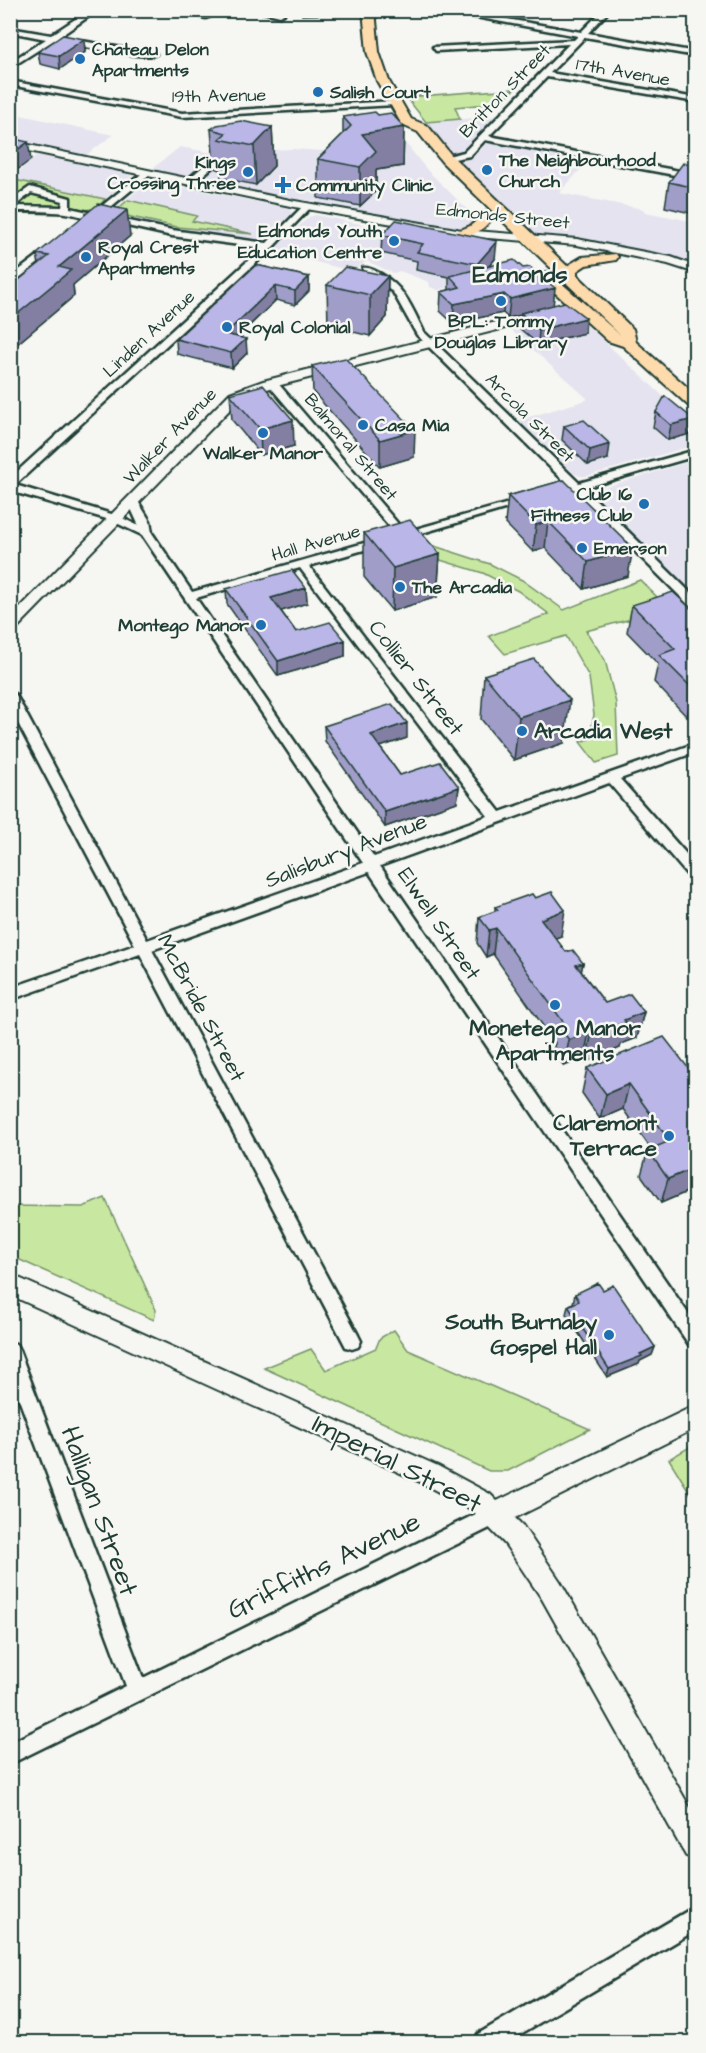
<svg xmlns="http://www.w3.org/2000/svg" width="706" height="2053" font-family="'Architects Daughter',sans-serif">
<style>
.built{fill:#e4e3ef}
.green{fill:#c8e8a1;stroke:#74926a;stroke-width:1.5}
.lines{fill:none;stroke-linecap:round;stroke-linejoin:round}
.minor-casing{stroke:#1f3d34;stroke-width:5}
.tertiary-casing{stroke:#1f3d34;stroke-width:4}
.primary-casing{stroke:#1f3d34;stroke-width:4}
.minor{fill:#f6f6f2;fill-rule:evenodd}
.tertiary{fill:#f6f6f2;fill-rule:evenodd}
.primary{fill:#fddbac;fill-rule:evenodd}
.wall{fill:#a09dc8;stroke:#1f3d34;stroke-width:1.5}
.shaded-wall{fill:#827fa2;stroke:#1f3d34;stroke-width:1.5}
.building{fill:#bab6e8;stroke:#1f3d34;stroke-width:1.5}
.poi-dot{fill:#1f6fb2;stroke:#f6f6f2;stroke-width:2}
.labels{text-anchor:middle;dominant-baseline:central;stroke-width:5;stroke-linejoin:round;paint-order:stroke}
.far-poi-label{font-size:18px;font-weight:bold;fill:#1f3d34;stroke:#f6f6f2;text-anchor:start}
.far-street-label{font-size:18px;fill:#1f3d34;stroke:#f6f6f2}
.street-label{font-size:22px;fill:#1f3d34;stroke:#f6f6f2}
.poi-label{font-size:22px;font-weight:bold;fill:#1f3d34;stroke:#f6f6f2;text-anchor:end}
.far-district-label{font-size:24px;font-weight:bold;fill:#1f3d34;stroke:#f6f6f2}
.near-street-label{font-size:27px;fill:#1f3d34;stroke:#f6f6f2}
</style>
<rect width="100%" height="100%" fill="#f6f6f2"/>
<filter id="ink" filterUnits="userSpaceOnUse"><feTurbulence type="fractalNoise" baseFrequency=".0167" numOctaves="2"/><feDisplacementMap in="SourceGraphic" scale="12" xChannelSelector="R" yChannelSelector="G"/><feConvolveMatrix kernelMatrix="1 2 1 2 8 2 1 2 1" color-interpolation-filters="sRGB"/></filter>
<g filter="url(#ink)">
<path class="built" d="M11,113L113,135L86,155L11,140Z
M497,116L461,151L456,153L447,151L418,123Z
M403,140L427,170L476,218L478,220L471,227L453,228L325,206L316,201L295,199L210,181L205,177L233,152L293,149L321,151Z
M495,142L589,160L559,193L643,209L645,212L695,222V262L582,239L534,233L461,165L462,161L473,157L486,144Z
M180,147L213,153L197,168V171L194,175L183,176L152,169Z
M37,155L128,174L132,177L105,199L11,179Z
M153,181L288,208L293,213L275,229V232L269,238L259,240L187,232L123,219L112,207L118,206L147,183Z
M316,215L394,231L389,237L498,260L487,273L491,277L438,290L430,287L429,282L400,271L393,273L367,261L352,271L272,251L309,217Z
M565,315L579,318L695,426V445L587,476H580L573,473L519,420L587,400V398L510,329Z
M695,460L696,461L695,597L593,495L599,489Z"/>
<path class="green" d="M514,89L501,103L455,107L460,119L426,122L406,97Z
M10,179L105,199L98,208L85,210L74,207L66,214L11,213Z
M128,200L197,216L192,221L253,234L177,227L113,213Z
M428,544L490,564L522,580L564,610L640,580L669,609L586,631L605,660L616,703L618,756L596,763L580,742L589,739L594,715L589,677L566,636L505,654L489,636L549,614L518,591L483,573L427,556Z
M105,1198L156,1310L154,1320L11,1256V1206L83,1207Z
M394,1330L408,1350L590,1429L508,1471H489L264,1368L311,1349L326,1370L376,1348L380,1338Z
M695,1444V1501L669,1459Z"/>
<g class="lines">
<g class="minor-casing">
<path id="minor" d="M89,10H98L59,37L156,54C144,61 72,44 54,40L10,68V62L46,39L10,32V28L51,35Z
M173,10L206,14L228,10L206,18Z
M255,10H272L284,14L280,16Z
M438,10H456L581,32L603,10H610L588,33L696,52V56L585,37L550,73L696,98V102L547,77L489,136L696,174V179L485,140L470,156L444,161V157L464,152L569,44L436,51L433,47L574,40L578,36Z
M692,10H696V13Z
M10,81L182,113L395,101L399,103L395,105L182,117L10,85Z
M226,147L233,149L193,184H187V180Z
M145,171L152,173L101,215L172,230L267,243L304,205L311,207L272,248L15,485L118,516L139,526L127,500L132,497L136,498L150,521L152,533L192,592L396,534L267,383L276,381L405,532L527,498L532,501L309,566L500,812L696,743V752L620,779L696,865V880L691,879L609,783L380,866L696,1325V1348L690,1346L369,872L152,950L358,1335L361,1341L358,1347L352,1349L346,1347L140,954L10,1000V988L135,945L10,708V691L16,695L147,940L363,863L142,535L110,520L10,491V478L262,248L172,236L96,219L92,221C70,209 37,212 10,211V201L30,187L70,198V208L93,213ZM31,193L63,201L62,207L15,206ZM300,568L488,816L374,857L196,598Z
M51,246L58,248L10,285V277Z
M363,268C370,267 375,271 381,274C405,288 412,308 424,332L579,483L696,450V456L584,488L696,598V608H692L574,491L549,496V492L569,486L417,335L393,292L363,272Z
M10,1342L16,1344L19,1350L143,1678L488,1508L495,1506L502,1508L504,1515L502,1522L10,1764V1743L126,1686L10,1375Z
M696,1906V1930L507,2042H475L478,2034Z"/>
</g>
<g class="tertiary-casing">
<path id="tertiary" d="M10,141L295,201L462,230L577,239L671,257L696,266V273L668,264L577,245L462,236L295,207L10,147Z
M544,310L550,314L548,317L273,387L240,399L15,630L10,632V618L230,393L263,381Z
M10,1274L438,1466L490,1494L497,1501L696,1405V1428L515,1518L523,1526L560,1581L696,1818V1860L686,1856L542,1599L505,1544L472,1510L420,1482L10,1295Z"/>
</g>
<g class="primary-casing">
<path id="primary" d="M363,10H375L379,52L389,81L411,119L428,126L452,156L567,266L582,257L616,254L618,257L616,260L586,265L577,271V275L633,329L636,342L696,395V409L690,407L623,346L608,341L539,278L537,275L539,272H549L620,335L442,162L418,132L402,125L377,81L367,52Z
M487,212L494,216C485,228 473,239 457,236L455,233C460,229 464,229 470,226C477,222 479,214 487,212Z"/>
</g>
<use href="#minor" class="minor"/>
<use href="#tertiary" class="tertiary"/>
<use href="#primary" class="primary"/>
</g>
<path class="wall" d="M301,10H352V14L302,15Z
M84,39L85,52L60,69L40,64L38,52Z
M378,115L404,127L403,166L376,170V191L360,206L318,198V159L343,134V117Z
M272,127L274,166L256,185L221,178V170L214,168L211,129Z
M696,165V211L694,214L665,207L669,182Z
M382,235L495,259L489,266L553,305L585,333L538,344L519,328L521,315L508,318L503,313L453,323L440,311L441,292L449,290V277L416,270L417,261L381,253Z
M130,236L73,285L74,296L10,350V287L39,265L37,254Z
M256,265L309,277V291L295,305L276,300L238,337L247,353L232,368L177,354L176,339Z
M388,276L387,317L370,336L328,326L327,285Z
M312,366L414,457L380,467L313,392Z
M230,394L294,446L261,455L232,420Z
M656,412L690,434L668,440L653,427Z
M564,426L608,459L588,465L562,440Z
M564,480L628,576L584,589L545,548L533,552L505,523L508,496Z
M364,533L440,554L437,597L392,611L364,577Z
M306,588L307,603L281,611L296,632L345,640V656L278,676L227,604L226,589Z
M632,605L696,613V714L687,717L654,682L658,664L627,632Z
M484,675L564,743L514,760L481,719Z
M324,726L407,738L380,747L400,775L459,787L457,802L385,827L325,741Z
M495,907L561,936L555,938L566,952L583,963L581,971L605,1003L644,1012L637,1038L621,1044L620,1048L586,1062L584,1058L564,1066L553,1051L555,1043L493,954L486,957L477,943L479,917L495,911Z
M587,1068L696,1078V1188L661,1203L641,1175L648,1150L651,1149L623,1109L600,1119L582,1093Z
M603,1290L655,1347L652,1355L640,1361L639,1364L607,1377L566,1314L568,1306L573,1303L575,1294Z"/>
<path class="shaded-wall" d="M84,39L85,52L60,69L59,56Z
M272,127L274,166L256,185L254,146Z
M404,127L403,166L376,170V191L360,206V167L362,134Z
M28,142L31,160L10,175V155Z
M127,210L130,236L73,285L74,296L10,350V320L59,267Z
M497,241L495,259L475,282L477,264Z
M388,276L387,317L370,336V295Z
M309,277V291L295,305V291Z
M275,286L276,300L226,348L225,334Z
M555,288L553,307L521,313V315L508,318L510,299Z
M504,294L503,313L453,323L454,304Z
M586,318L585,333L538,344L539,330Z
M246,339L247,353L232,368L231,353Z
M693,419L690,434L668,440L671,425Z
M293,420L294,446L261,455L260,429Z
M415,430L414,457L380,467V440Z
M610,444L608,459L588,465L590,450Z
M548,521L545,548L533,552L536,525Z
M633,548L628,576L584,589L588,562Z
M440,554L437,597L392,611L393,568Z
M306,588L307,603L272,614L271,598Z
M345,640V656L278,676V661Z
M693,689H696V714L687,717Z
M570,700L564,743L514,760L519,717Z
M407,723V738L371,750V735Z
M459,787L457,802L385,827V812Z
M565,910L561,936L537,945L541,919Z
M496,928L493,954L486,957L489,930Z
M583,963L578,989L576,965Z
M644,1012L637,1038L621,1044L620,1048L586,1062L591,1036L624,1020Z
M589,1032L584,1058L564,1066L569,1040Z
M629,1084L623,1109L600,1119L606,1094Z
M696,1167V1188L661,1203L668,1179Z
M655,1347L652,1355L640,1361L639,1364L607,1377L609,1369Z"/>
<path class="building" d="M63,35L84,39L59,56L38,52Z
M375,112L378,115L391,113L404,127L362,134L376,151L360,167L318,159L351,126L343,117Z
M241,121L272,127L254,146L219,139L226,133L211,129L217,125Z
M10,138L28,142L10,155Z
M683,163L696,165V188L669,182Z
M98,204L127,210L59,267L71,270L10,320V287L49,256L37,254Z
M396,220L497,241L477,264L417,252L423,244L382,235Z
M514,260L523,268L530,267L555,288L510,299L504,294L454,304L441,292L460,287L450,276Z
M256,265L309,277L295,291L275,286L225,334L246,339L231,353L176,339Z
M345,267L388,276L370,295L327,285Z
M565,302L586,318L539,330L521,313Z
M345,358L415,430L380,440L312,366Z
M263,385L293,420L260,429L230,394Z
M665,396L693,419L671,425L656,412Z
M584,420L610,444L590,450L564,426Z
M564,480L633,548L588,562L548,521L536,525L508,496Z
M410,520L440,554L393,568L364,533Z
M292,570L306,588L271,598L296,632L330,622L345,640L278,661L226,589Z
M673,592L696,613V689H693L659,655L675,649L632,605Z
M534,659L570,700L519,717L484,675Z
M392,704L407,723L371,735L400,775L440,762L459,787L385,812L324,726Z
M552,892L565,910L541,919L566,952L573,950L583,963L576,965L605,1003L630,994L644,1012L624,1020L626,1022L591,1036L589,1032L569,1040L558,1025L564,1023L496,928L489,930L479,917L498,910L495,907L532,894L535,898Z
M664,1037L696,1078V1167L668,1179L648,1150L670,1141L629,1084L606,1094L587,1068Z
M598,1283L603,1290L613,1285L655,1347L640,1354L642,1356L609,1369L568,1306L579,1301L575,1294Z"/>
</g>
<g class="poi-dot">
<circle cx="80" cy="59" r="6"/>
<circle cx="318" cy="92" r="6"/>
<circle cx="487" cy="170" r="6"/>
<circle cx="248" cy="172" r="6"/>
<path d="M280 176h6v6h6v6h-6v6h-6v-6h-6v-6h6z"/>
<circle cx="394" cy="241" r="6"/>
<circle cx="86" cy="257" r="6"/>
<circle cx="501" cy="301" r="6"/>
<circle cx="227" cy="327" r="6"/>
<circle cx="363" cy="425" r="6"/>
<circle cx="263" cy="433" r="6"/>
<circle cx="644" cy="504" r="6"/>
<circle cx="582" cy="548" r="6"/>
<circle cx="400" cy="587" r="6"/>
<circle cx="261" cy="625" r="6"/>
<circle cx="522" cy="731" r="6"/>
<circle cx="555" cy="1005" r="6"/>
<circle cx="669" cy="1136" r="6"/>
<circle cx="609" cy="1335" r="6"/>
</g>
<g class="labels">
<g class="far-poi-label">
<text x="92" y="49">Chateau Delon<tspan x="92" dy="21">Apartments</tspan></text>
<text x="330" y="92">Salish Court</text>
<text x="499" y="160">The Neighbourhood<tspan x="499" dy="21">Church</tspan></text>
<text x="236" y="162" text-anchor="end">Kings<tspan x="236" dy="21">Crossing Three</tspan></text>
<text x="296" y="185">Community Clinic</text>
<text x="382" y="231" text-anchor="end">Edmonds Youth<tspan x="382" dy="21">Education Centre</tspan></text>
<text x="98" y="247">Royal Crest<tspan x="98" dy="21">Apartments</tspan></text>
<text x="501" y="321" text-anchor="middle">BPL: Tommy<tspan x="501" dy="21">Douglas Library</tspan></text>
<text x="239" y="327">Royal Colonial</text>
<text x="375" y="425">Casa Mia</text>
<text x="263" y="453" text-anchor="middle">Walker Manor</text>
<text x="632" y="494" text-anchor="end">Club 16<tspan x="632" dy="21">Fitness Club</tspan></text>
<text x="594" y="548">Emerson</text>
<text x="412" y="587">The Arcadia</text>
<text x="249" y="625" text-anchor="end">Montego Manor</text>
</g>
<g class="far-street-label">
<text transform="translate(623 72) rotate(10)">17th Avenue</text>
<text transform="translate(505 91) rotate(-46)">Britton Street</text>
<text transform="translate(219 96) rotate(-1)">19th Avenue</text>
<text transform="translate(503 216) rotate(6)">Edmonds Street</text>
<text transform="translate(149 334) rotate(-43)">Linden Avenue</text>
<text transform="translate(530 418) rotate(45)">Arcola Street</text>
<text transform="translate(170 436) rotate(-46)">Walker Avenue</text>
<text transform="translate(351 447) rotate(50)">Balmoral Street</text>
<text transform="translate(316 543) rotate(-16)">Hall Avenue</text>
</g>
<g class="street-label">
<text transform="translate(416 678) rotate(52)">Collier Street</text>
<text transform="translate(346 851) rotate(-21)">Salisbury Avenue</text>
<text transform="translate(439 924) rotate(56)">Elwell Street</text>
<text transform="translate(201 1008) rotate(62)">McBride Street</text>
</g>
<g class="poi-label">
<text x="534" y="731" text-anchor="start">Arcadia West</text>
<text x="555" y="1028" text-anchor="middle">Monetego Manor<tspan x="555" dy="25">Apartments</tspan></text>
<text x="657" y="1123">Claremont<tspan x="657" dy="25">Terrace</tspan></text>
<text x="597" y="1322">South Burnaby<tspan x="597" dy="25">Gospel Hall</tspan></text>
</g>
<g class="far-district-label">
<text x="520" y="275">Edmonds</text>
</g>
<g class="near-street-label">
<text transform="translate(397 1464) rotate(27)">Imperial Street</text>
<text transform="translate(99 1511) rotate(70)">Halligan Street</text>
<text transform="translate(324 1566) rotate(-26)">Griffiths Avenue</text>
</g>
</g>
<rect width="706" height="2053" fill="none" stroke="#f6f6f2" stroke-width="36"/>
<rect x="18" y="18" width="670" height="2017" fill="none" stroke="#1f3d34" stroke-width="2" filter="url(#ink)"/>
</svg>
